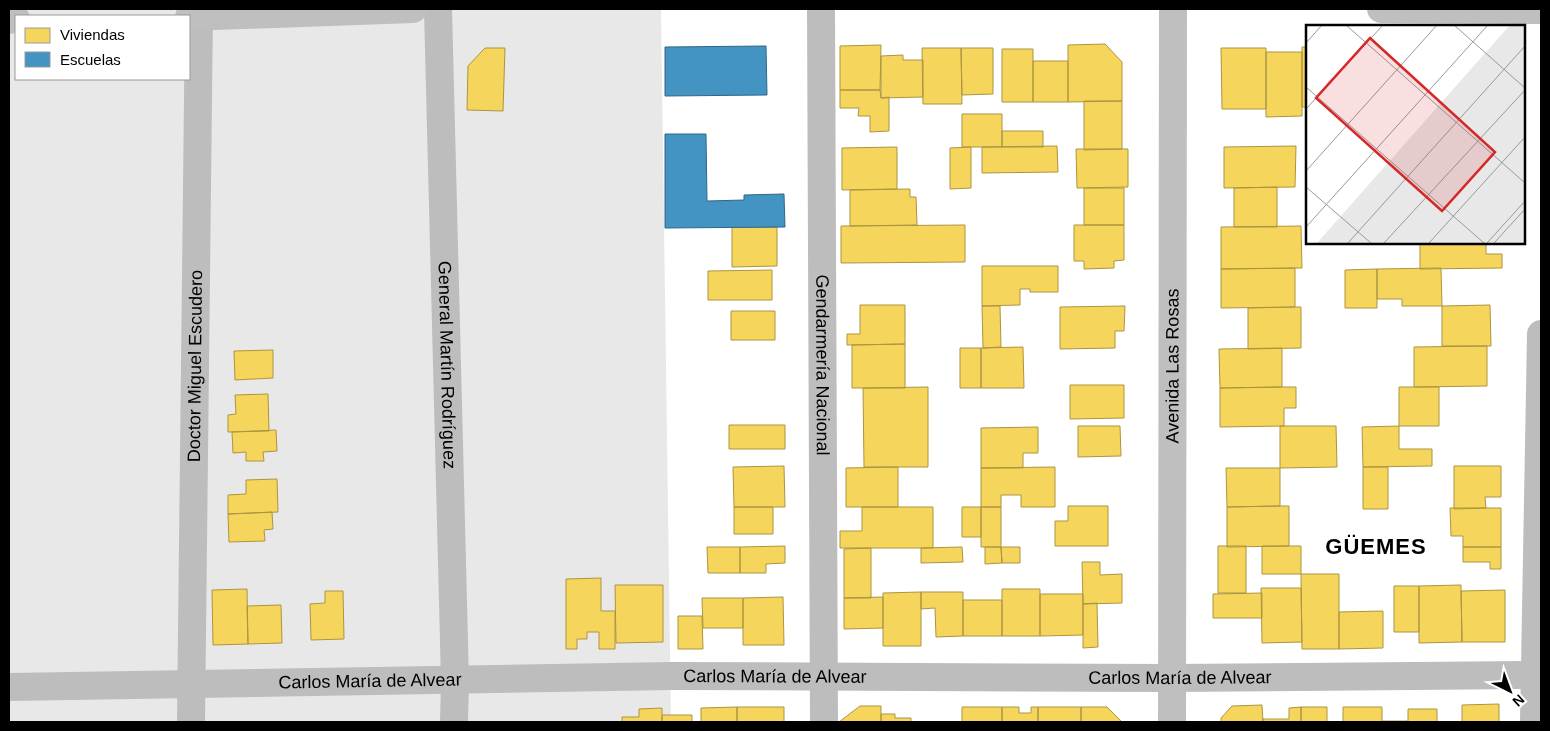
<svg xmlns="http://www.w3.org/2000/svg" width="1550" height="731" font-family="Arial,sans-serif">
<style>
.green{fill:#e8e8e8;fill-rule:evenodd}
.homes{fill:#f6d55c;stroke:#ac9540}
.schools{fill:#4393c3;stroke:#2f6788}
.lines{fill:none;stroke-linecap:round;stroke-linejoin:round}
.street{stroke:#bdbdbd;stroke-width:28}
.secondary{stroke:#bfbfbf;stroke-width:28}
.labels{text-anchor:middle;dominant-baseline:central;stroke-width:5;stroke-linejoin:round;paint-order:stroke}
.street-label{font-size:18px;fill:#000;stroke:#fff}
.district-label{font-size:22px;font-weight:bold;letter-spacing:1px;fill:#000;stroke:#fff}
.inset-road{fill:none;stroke:#999;stroke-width:1}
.view{fill:#d62828;fill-opacity:0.15;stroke:#d62828;stroke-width:2.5}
.inset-edge{fill:none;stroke:#000;stroke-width:2.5}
</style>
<rect width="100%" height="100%" fill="#fff"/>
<path class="green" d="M9,9H661L671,722H9ZM16,16H189V79H16Z"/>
<path class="homes" d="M1105,44L1122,62V101L1068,102V45Z
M881,45L880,90H840V46Z
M1302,47H1308V107H1302Z
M485,48H505L503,111L467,110L468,66Z
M922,48H961L962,104H923Z
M961,48H993V94L962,95Z
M1221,48H1266V109H1222Z
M1002,49H1033V102H1002Z
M1266,52H1302V116L1266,117Z
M903,55V60H923V97L881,98V56Z
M1033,61H1068V102H1033Z
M840,90H880L881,98L889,97V131L870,132V116H858L859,108H840Z
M1084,101H1122V149L1084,150Z
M962,114H1002V147H962Z
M1002,131H1043V147H1002Z
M1057,146L1058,172L982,173V147Z
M1296,146L1295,187L1224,188V147Z
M897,147V189L842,190V148Z
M971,147V188L950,189V148Z
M1076,149H1128V187L1077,188Z
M1277,187V227H1234V188Z
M1084,188H1124V225H1084Z
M910,189V197H916L917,225L850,226V190Z
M965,225V262L841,263V226Z
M1074,225H1124V260L1114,261V268L1084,269V261H1074Z
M1301,226L1302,268L1221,269V227Z
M732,227H777V266L732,267Z
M1420,242H1486V254H1502V268L1420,269Z
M982,266H1058V292H1030V289H1020V305L982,306Z
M1295,268V307L1221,308V269Z
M1441,268L1442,306H1402V299H1377V269Z
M1377,269V308H1345V270Z
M772,270V300H708V271Z
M860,305H905V344L847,345V334H860Z
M1490,305L1491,346H1442V306Z
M982,306H1000L1001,347L983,348Z
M1125,306L1124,331H1115V348L1060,349V307Z
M1295,307H1301V348L1248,349V308Z
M731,311H775V340H731Z
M905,344V388H852V345Z
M1487,346V386L1414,387V347Z
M1023,347L1024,388H981V348Z
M960,348H981V388H960Z
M1282,348V387L1220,388L1219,349Z
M273,350V378L235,380L234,351Z
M1070,385H1124V418L1070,419Z
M928,387V467H864L863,388Z
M1282,387H1296V408H1284V426L1220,427V388Z
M1399,387H1439V426H1399Z
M268,394L269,431L228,432V415L236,414L235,395Z
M729,425H785V449H729Z
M1078,426H1120L1121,456L1078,457Z
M1280,426H1336L1337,467L1280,468Z
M1399,426V449H1432V466L1363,467L1362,427Z
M1038,427V453H1023V468H981V428Z
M276,430L277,451L263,452L264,461H246V452L233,453L232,432Z
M784,466L785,507H734L733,467Z
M1454,466H1501V497H1485L1486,508L1454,509Z
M898,467V507H846V468Z
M1055,467V507H1021V495H1001V507H981V468Z
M1363,467H1388V509H1363Z
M1226,468H1280V506L1227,507Z
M277,479L278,512L228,514V495L246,494V480Z
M1068,506H1108V546H1055V521H1068Z
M1280,506H1289V546L1227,547V507Z
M734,507H773V534H734Z
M862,507H933V548H840V531H862Z
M962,507H981V537H962Z
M981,507H1001V547H981Z
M1450,508H1501V547H1463V536H1451Z
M272,512L273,529L264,530L265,541L229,542L228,514Z
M785,546V563L766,564V573H740V547Z
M1218,546H1246V593H1218Z
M1262,546H1301V574H1262Z
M707,547H740V573H708Z
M962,547L963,562L921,563V548Z
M985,547H1001L1002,563L985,564Z
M1001,547H1020V563H1002Z
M1463,547H1501V569H1490V562H1463Z
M871,548V598H844V549Z
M1082,562H1100V575L1122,574V603L1083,604Z
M1301,574H1339V649H1302Z
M601,578V611H615V649H599V632H587V639H577V649H566V579Z
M615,585H663V642L616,643Z
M1461,585L1462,642L1419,643V586Z
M1394,586H1419V632H1394Z
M1261,588H1301L1302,642L1262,643Z
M247,589L248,644L213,645L212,590Z
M1002,589H1040V636H1002Z
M1505,590V642H1462L1461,591Z
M325,591H343L344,639L311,640L310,604L325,603Z
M921,592V646H883V593Z
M921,592H963V636L936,637L935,608L921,609Z
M1262,593V618H1213V594Z
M1040,594H1083V635L1040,636Z
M783,597L784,645H743V598Z
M883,597V628L844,629V598Z
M702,598H743V628H703Z
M963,600H1002V636H963Z
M1097,603L1098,647L1083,648V604Z
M281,605L282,643L248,644L247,606Z
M1383,611V648L1339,649V612Z
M678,616H702L703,649H678Z
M1499,704V722H1462V705Z
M1262,705L1263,722H1221V718L1232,706Z
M860,706H881V722H839Z
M737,707V722H701V708Z
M737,707H784V722H737Z
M962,707H1002V722H962Z
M1002,707H1019V713H1031V707H1038V722H1002Z
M1038,707H1081V722H1038Z
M1081,707H1107L1122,722H1081Z
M1301,707V722H1263V719H1289V708Z
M1301,707H1327V722H1301Z
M1343,707H1382V722H1343Z
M662,708V722H622V717H639V709Z
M1408,709H1437V722H1408Z
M881,714H895V718H911V722H881Z
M662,715H692V722H662Z
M1382,721H1408V722H1382Z"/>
<path class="schools" d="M766,46L767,95L665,96V47Z
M665,134H706L707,201L744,200V195L784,194L785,227L665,228Z"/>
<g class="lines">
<g class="street">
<path id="s1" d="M438,9L455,681L454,722"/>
<path id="s2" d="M821,9L824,722"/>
<path id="s3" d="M9,687L671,676L1172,678L1541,675"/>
<path id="s4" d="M191,722L199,9"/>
<path d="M1534,722L1541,334"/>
</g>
<g class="secondary">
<path d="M1381,9L1541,10"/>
<path d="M189,17L413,9"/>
<path d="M9,20L16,19"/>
<path id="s5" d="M1172,722L1173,9"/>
</g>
</g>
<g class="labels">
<g class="street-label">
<text stroke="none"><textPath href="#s1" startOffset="356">General Martín Rodríguez</textPath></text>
<text stroke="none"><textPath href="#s2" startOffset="356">Gendarmería Nacional</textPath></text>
<text stroke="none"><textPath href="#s4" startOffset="356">Doctor Miguel Escudero</textPath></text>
<text stroke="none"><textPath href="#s5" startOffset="356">Avenida Las Rosas</textPath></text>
<text stroke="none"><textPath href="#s3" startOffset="766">Carlos María de Alvear</textPath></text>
<text stroke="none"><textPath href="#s3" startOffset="1171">Carlos María de Alvear</textPath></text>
<text stroke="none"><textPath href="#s3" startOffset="361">Carlos María de Alvear</textPath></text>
</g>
<g class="district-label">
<text x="1376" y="546">GÜEMES</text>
</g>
</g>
<g transform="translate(1306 25)">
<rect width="219" height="219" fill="#fff"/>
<path d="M204,0H219V218H11Z" fill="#e8e8e8"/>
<path class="inset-road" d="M40,0L219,158M148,0L219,63M0,18L16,0M0,62L178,218M0,84L77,0M0,146L131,0M0,162L65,218M0,202L182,0M42,218L219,21M78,218L219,65M123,218L219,112M181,218L219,176M188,218L219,184"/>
<path class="view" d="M64,13L189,127L136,186L10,73Z"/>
<rect width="219" height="219" class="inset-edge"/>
</g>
<rect width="1550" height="731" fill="none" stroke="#000000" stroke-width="20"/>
<rect x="15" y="15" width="175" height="65" fill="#ffffff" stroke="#999999"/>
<rect x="25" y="28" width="25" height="15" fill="#f6d55c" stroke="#999999"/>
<text x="60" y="40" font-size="15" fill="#000000">Viviendas</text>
<rect x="25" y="52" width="25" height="15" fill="#4393c3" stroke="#999999"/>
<text x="60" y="65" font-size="15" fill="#000000">Escuelas</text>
<g transform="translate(1510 691) rotate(138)" stroke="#ffffff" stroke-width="4" paint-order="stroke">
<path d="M0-4L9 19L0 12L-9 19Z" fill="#000000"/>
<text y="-8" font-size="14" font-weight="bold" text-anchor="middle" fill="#000000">N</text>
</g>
</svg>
